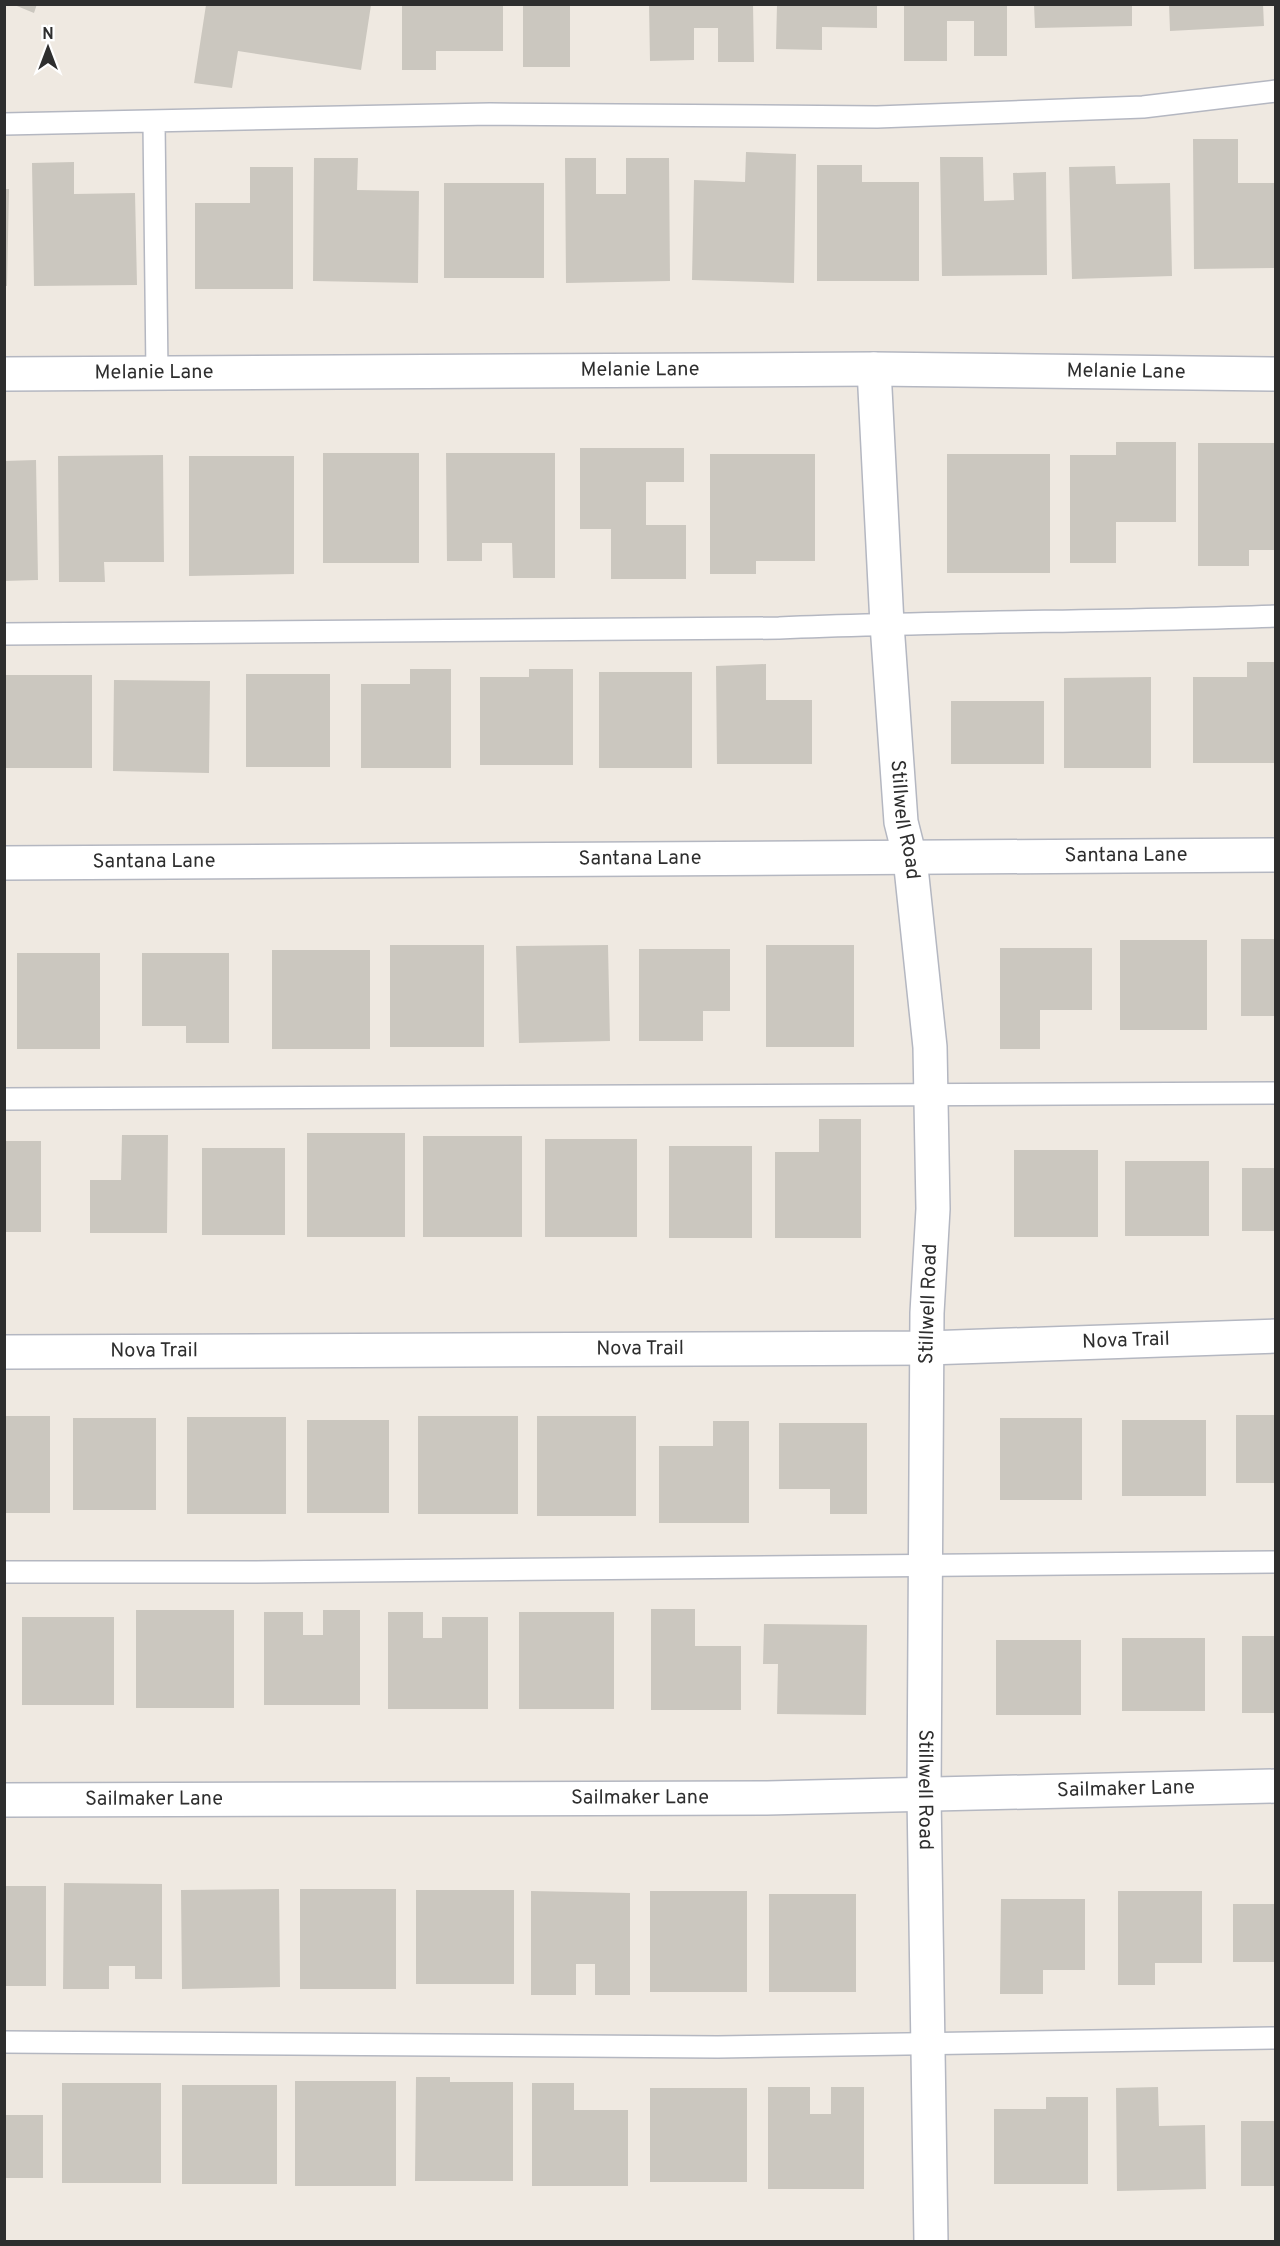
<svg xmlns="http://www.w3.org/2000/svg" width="1280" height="2246" font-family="Overpass,sans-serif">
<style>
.building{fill:#cbc7bf}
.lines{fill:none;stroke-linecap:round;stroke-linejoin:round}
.lane-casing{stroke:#b4b7c1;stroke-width:24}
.street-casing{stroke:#b4b7c1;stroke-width:36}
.lane{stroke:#fff;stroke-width:21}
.street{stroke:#fff;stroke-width:33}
.labels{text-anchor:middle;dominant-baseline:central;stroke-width:4.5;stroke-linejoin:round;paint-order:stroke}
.street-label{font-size:20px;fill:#2e2e2e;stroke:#fff}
</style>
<rect width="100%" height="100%" fill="#efe9e1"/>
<path class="building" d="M12,4H37L34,13Z
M402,4H503V51H436V70H402Z
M523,4H570V67H523Z
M649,4H753L754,62H718V28H694V60L650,61Z
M777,4H877V28L822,27V50L776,49Z
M904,4H1007V56H974V21H947V61H904Z
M1034,4H1132V26L1035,28Z
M1169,4H1263L1264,26L1170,31Z
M206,5H371L361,70L238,51L232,88L194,83Z
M1193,139H1238V183H1276V268L1194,269Z
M746,152L796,154L794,283L692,280L694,180L745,182Z
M940,157H983L984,201L1014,200L1013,173L1046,172L1047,275L942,276Z
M314,158H358L357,190L419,191L418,283L313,281Z
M565,158H596V194H626V158H669L670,281L566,283Z
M74,162V194L135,193L137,285L34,286L32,163Z
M817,165H862V182H919V281H817Z
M1115,166L1116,184L1170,183L1172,276L1072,279L1069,167Z
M250,167H293V289H195V203H250Z
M444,183H544V278H444Z
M4,189H9L7,286H4Z
M1116,442H1176V522H1116V563H1070V455H1116Z
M1198,443H1276V550H1249V566H1198Z
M580,448H684V482H646V525H686V579H611V529H580Z
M323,453H419V563H323Z
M446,453H555V578H513L512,543H482V561H447Z
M710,454H815V561H756V574H710Z
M947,454H1050V573H947Z
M163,455L164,562H104L105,582H59L58,456Z
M189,456H294V574L189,576Z
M36,460L38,580L4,581V461Z
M1247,662H1276V763H1193V677H1247Z
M766,664V700H812V764H717L716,666Z
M410,669H451V768H361V684H410Z
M529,669H573V765H480V677H529Z
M599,672H692V768H599Z
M246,674H330V767H246Z
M4,675H92V768H4Z
M1151,677V768H1064V678Z
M114,680L210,681L209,773L113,771Z
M951,701H1044V764H951Z
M1241,939H1276V1016H1241Z
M1120,940H1207V1030H1120Z
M390,945H484V1047H390Z
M608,945L610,1041L519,1043L516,946Z
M766,945H854V1047H766Z
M1000,948H1092V1010H1040V1049H1000Z
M639,949H730V1011H703V1041H639Z
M272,950H370V1049H272Z
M17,953H100V1049H17Z
M142,953H229V1043H186V1026H142Z
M819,1119H861V1238H775V1152H819Z
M307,1133H405V1237H307Z
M122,1135H168L167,1233H90V1180H121Z
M423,1136H522V1237H423Z
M545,1139H637V1237H545Z
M4,1141H41V1232H4Z
M669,1146H752V1238H669Z
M202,1148H285V1235H202Z
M1014,1150H1098V1237H1014Z
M1125,1161H1209V1236H1125Z
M1242,1168H1276V1231H1242Z
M1236,1415H1276V1483H1236Z
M4,1416H50V1513H4Z
M418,1416H518V1514H418Z
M537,1416H636V1516H537Z
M187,1417H286V1514H187Z
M73,1418H156V1510H73Z
M1000,1418H1082V1500H1000Z
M307,1420H389V1513H307Z
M1122,1420H1206V1496H1122Z
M713,1421H749V1523H659V1446H713Z
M779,1423H867V1514H830V1489H779Z
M651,1609H695V1646H741V1710H651Z
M136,1610H234V1708H136Z
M323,1610H360V1705H264V1612H303V1635H323Z
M388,1612H423V1638H442V1617H488V1709H388Z
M519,1612H614V1709H519Z
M22,1617H114V1705H22Z
M764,1624L867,1625L866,1715L777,1714L778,1664H763Z
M1242,1636H1276V1713H1242Z
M1122,1638H1205V1711H1122Z
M996,1640H1081V1715H996Z
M64,1883L162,1884V1979H135V1966H109V1989H63Z
M4,1886H46V1986H4Z
M279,1889L280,1987L182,1989L181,1890Z
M300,1889H396V1989H300Z
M416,1890H514V1984H416Z
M531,1891L630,1893V1995H595V1964H576V1995H531Z
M650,1891H747V1992H650Z
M1118,1891H1202V1963H1155V1985H1118Z
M769,1894H856V1992H769Z
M1001,1899H1085V1970H1043V1994H1000Z
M1233,1904H1276V1962H1233Z
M416,2077H450V2082H513V2181H415Z
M295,2081H396V2186H295Z
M62,2083H161V2183H62Z
M532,2083H574V2110H628V2186H532Z
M182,2085H277V2184H182Z
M768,2087H810V2114H831V2087H864V2189H768Z
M1158,2087L1159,2126L1205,2125L1206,2189L1117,2191L1116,2088Z
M650,2088H747V2182H650Z
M1046,2097H1088V2184H994V2109H1046Z
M4,2115H43V2178H4Z
M1241,2121H1276V2186H1241Z"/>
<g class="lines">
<g class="lane-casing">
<path id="lane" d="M154,123L157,373
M4,124L490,114L877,117L1143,107L1276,91
M4,634L779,628C945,621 1110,622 1276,616
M4,1099L1276,1093
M4,1572H256L1276,1562
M4,2042L718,2047L1276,2038"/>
</g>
<g class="street-casing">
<g id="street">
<path id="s1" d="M874,369L887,624L901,822L910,858L930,1047L933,1209L927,1313L924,1795L931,2242"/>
<path id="s2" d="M4,374L874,369L1276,374"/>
<path id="s3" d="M4,863L1276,855"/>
<path id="s4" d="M4,1352L927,1348L1276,1336"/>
<path id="s5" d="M4,1800L767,1798L1276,1786"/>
</g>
</g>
<use href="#lane" class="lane"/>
<use href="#street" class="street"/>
</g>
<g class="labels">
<g class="street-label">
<text stroke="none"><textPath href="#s2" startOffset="636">Melanie Lane</textPath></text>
<text stroke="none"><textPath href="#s2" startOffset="1122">Melanie Lane</textPath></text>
<text stroke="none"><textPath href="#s2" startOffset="150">Melanie Lane</textPath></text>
<text stroke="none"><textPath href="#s1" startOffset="452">Stillwell Road</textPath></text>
<text stroke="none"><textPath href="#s3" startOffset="1122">Santana Lane</textPath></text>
<text stroke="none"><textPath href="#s3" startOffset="636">Santana Lane</textPath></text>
<text stroke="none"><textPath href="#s3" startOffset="150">Santana Lane</textPath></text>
<text transform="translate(929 1304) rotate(-88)">Stillwell Road</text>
<text stroke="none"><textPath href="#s4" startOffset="1122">Nova Trail</textPath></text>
<text stroke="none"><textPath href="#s4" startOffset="636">Nova Trail</textPath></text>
<text stroke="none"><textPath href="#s4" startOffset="150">Nova Trail</textPath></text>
<text stroke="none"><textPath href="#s1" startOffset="1424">Stillwell Road</textPath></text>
<text stroke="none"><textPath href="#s5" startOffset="1122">Sailmaker Lane</textPath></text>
<text stroke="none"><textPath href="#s5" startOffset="636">Sailmaker Lane</textPath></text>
<text stroke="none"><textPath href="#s5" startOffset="150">Sailmaker Lane</textPath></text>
</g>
</g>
<rect width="1280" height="2246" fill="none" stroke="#2e2e2e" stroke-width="12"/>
<g transform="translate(48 48)" stroke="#ffffff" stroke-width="4.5" paint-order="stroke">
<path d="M0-4.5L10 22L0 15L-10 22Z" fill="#2e2e2e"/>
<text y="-9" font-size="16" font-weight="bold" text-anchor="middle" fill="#2e2e2e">N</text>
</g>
</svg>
